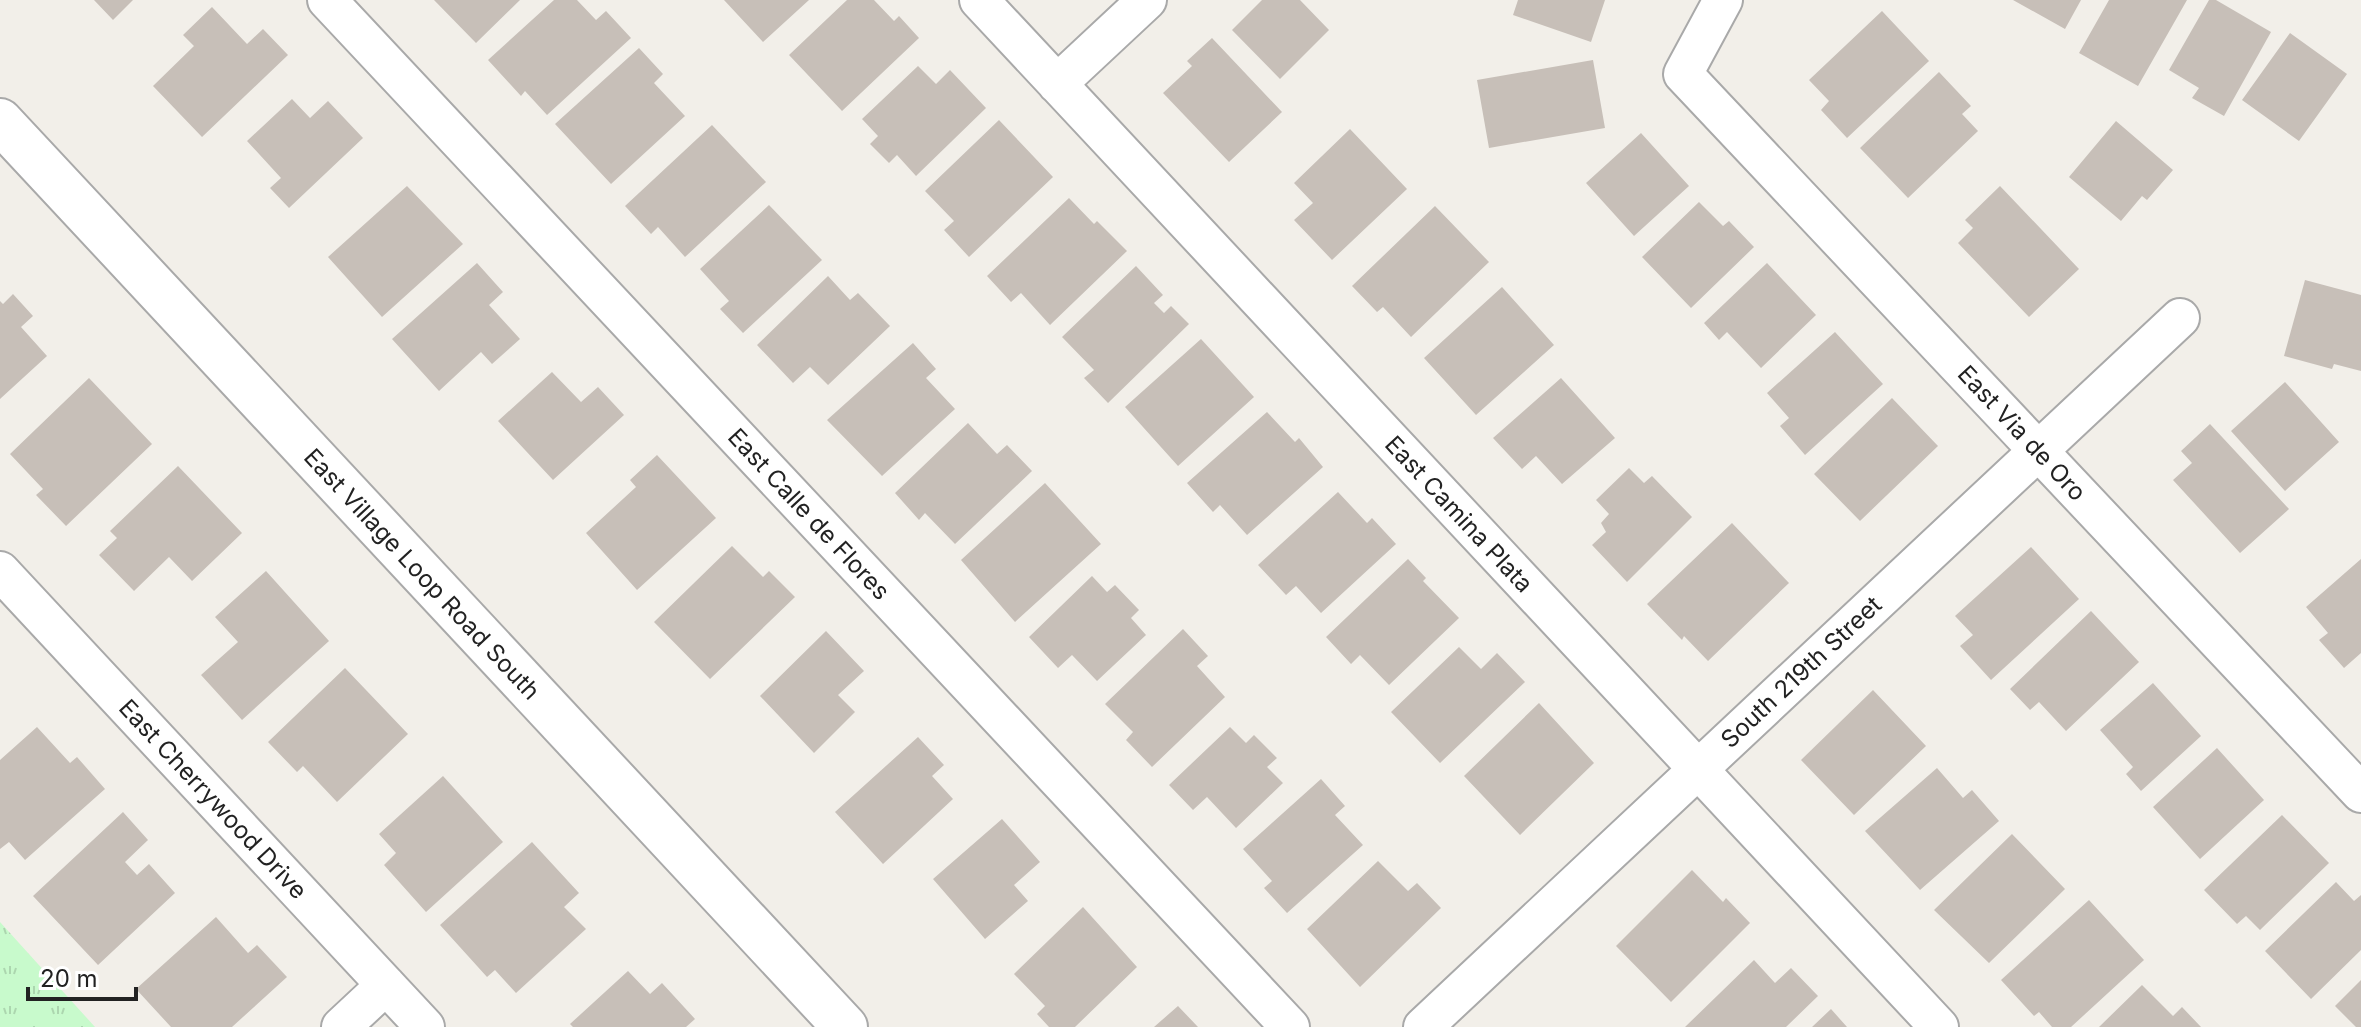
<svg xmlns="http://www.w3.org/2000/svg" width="2361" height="1027" font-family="Inter,sans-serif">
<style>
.park{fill:url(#park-tufts)}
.building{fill:#c7bfb8}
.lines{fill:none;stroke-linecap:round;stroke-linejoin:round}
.minor-casing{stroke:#a9a9a9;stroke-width:42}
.tertiary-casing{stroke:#a9a9a9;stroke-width:48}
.minor{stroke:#fff;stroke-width:38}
.tertiary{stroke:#fff;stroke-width:44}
.labels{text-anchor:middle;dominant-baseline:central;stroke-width:7;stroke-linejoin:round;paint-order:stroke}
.street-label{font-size:24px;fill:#222;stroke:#fff}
</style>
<defs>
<pattern id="park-tufts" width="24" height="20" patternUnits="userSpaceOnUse" patternTransform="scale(2)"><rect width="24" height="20" fill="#c8facc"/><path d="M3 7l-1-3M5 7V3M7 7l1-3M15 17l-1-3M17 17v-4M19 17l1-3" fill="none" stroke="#acd6af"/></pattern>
</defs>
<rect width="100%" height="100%" fill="#f2efe9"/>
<path class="park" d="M0,922L95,1027H0Z"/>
<path class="building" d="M94,0H133L113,20Z
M434,0H520L476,43Z
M554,0H577L596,20L606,11L631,38L547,115L525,91L521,96L488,60Z
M724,0H809L763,42Z
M847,0H874L894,21L899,16L919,38L842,111L789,55Z
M1262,0H1300L1329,30L1280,79L1232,30Z
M1518,0H1605L1591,42L1513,15Z
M2013,0H2081L2065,29Z
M2109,0H2187L2138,86L2079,53Z
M2209,0H2216L2271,32L2224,116L2192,98L2199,88L2169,70Z
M212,7L247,44L263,29L288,55L202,137L153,86L194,46L183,35Z
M1882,11L1929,61L1847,138L1821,110L1829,101L1809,80Z
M2290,33L2347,74L2299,141L2242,100Z
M1212,38L1282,112L1229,162L1163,93L1192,66L1187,61Z
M639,48L663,74L654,83L685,116L611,184L555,124Z
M1593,60L1605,128L1489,148L1477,80Z
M918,66L936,84L950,70L986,108L916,176L897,155L889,163L870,144L878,136L862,119Z
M1939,72L1971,106L1962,114L1978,131L1908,198L1860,148Z
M292,99L310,118L328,101L363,138L289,208L270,188L281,178L247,141Z
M999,120L1053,177L969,257L944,230L954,221L925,191Z
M2116,121L2173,170L2147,200L2142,196L2121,221L2069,177Z
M712,125L766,182L685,257L658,227L651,234L625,206Z
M1350,129L1407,189L1332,260L1294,220L1313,203L1294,183Z
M1641,133L1689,186L1634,236L1586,183Z
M407,186L463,244L382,317L328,257Z
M2000,186L2079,269L2029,317L1958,243L1973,228L1965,220Z
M1069,198L1094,224L1097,221L1127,251L1050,325L1021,293L1011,302L987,276Z
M1699,202L1723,226L1729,221L1754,247L1691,308L1642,257Z
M769,205L822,260L743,333L720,309L729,301L700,269Z
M1435,206L1489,262L1411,337L1383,307L1377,312L1352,286Z
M477,263L503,292L489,305L520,339L492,364L481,352L439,391L392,339Z
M1767,263L1816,315L1761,368L1727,332L1719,340L1704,323Z
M1136,266L1163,295L1154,303L1164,313L1171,306L1189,324L1108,403L1084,378L1094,370L1062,337Z
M828,276L850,300L858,293L890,326L828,385L810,367L793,383L757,345Z
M2305,280L2361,295V371L2334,364L2332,369L2284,356Z
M1502,287L1554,345L1476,415L1424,358Z
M13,294L33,316L21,327L47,356L0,399V301L3,304Z
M1835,332L1883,384L1805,455L1780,426L1789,418L1767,393Z
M1201,339L1254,397L1178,466L1125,407Z
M913,343L936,369L926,378L955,409L882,476L827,420Z
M552,372L581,402L598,387L624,415L553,480L498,421Z
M89,378L152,444L66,526L36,495L43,489L10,454Z
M1561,378L1615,438L1562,484L1536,456L1522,469L1493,438Z
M2285,382L2339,442L2285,491L2231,431Z
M1892,398L1938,446L1860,521L1814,474Z
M1267,412L1295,442L1299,438L1323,467L1247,535L1220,505L1213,512L1187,483Z
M968,423L997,454L1007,445L1032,471L955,544L925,513L919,520L895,493Z
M2210,424L2289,509L2240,553L2173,480L2192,463L2181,451Z
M657,455L716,518L637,590L586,533L636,487L630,480Z
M178,466L242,533L192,581L169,557L134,591L99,555L117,538L110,531Z
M1629,468L1644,483L1652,476L1692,517L1627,582L1592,545L1606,532L1601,523L1609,514L1596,500Z
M1045,483L1101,544L1015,622L961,560Z
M1338,492L1367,523L1372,518L1396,544L1321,613L1296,586L1286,595L1258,565Z
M1732,523L1789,583L1708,661L1684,636L1682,640L1647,604Z
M732,546L763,577L769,571L795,597L710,679L654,622Z
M2031,547L2079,599L1991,680L1960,646L1973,635L1955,616Z
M1408,559L1426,578L1423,581L1459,618L1389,685L1360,655L1351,664L1326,637Z
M2361,559V653L2344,668L2319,640L2328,633L2306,607Z
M266,571L329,641L242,720L201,675L238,642L215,617Z
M1092,576L1107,592L1115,585L1139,610L1131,618L1146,635L1097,681L1072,655L1058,668L1029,637Z
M2091,611L2139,662L2066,731L2039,702L2030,710L2010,689Z
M1183,629L1208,656L1197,666L1225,697L1152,767L1126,740L1133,732L1105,704Z
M826,631L864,671L838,695L855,712L814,753L760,696Z
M1459,647L1481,669L1497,653L1525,682L1440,763L1391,712Z
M345,668L408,734L337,802L303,766L297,772L268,742Z
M2153,683L2201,736L2141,791L2126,774L2133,767L2100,730Z
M1873,690L1926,746L1854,815L1801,760Z
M1539,703L1594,763L1520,835L1464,776Z
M37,727L70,763L77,757L105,789L25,860L9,842L0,849V760Z
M1230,727L1246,743L1254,735L1277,758L1267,767L1283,783L1236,828L1207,797L1193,810L1169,785Z
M918,737L944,765L932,776L953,799L883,864L835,812Z
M2217,748L2264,800L2200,859L2153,807Z
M1937,768L1963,798L1972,790L1999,821L1920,890L1865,831Z
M443,776L503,842L426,912L384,865L396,853L379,834Z
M1321,779L1345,806L1335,815L1363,845L1287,913L1264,888L1272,881L1243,849Z
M123,812L148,840L125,862L137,875L149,864L175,893L98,965L33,896Z
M2282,815L2329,863L2260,930L2246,916L2237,924L2204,890Z
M1002,819L1040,862L1014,885L1028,901L985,939L933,879Z
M2012,834L2065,889L1989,963L1934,910Z
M532,842L579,893L564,907L586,929L516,993L495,970L487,977L440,925Z
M1378,861L1408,891L1417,883L1441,908L1360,987L1307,929Z
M1692,870L1723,902L1726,898L1750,923L1671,1002L1616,946Z
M2336,882L2354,901L2361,895V950L2311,999L2265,951Z
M2089,900L2144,960L2071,1027H2052L2039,1012L2034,1016L2001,980Z
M1083,907L1137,967L1075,1027H1049L1037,1014L1045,1006L1014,974Z
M216,917L248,953L257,945L287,977L232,1027H171L136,989Z
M1754,960L1775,983L1791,968L1818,996L1786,1027H1685Z
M628,971L650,994L662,983L695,1019L686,1027H573L570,1024Z
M2361,980V1027H2356L2335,1006Z
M2142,985L2173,1016L2182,1007L2201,1027H2099Z
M1178,1006L1198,1027H1154Z
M1831,1009L1847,1027H1812Z"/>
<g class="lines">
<g class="minor-casing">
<path id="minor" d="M327,0L1290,1027
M979,0L1939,1027
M1723,0L1683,74L2361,793
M1057,84L1147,0
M0,571L425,1027
M341,1027L386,985
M1423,1027L2180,318"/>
</g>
<g class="tertiary-casing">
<path id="tertiary" d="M0,121L845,1027"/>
</g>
<use href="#minor" class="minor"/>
<use href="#tertiary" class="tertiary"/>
</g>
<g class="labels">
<g class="street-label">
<text transform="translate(2022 433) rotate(47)">East Via de Oro</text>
<text transform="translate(809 514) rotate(47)">East Calle de Flores</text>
<text transform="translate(1459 514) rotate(47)">East Camina Plata</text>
<text transform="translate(422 574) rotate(47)">East Village Loop Road South</text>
<text transform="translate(1801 672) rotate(-43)">South 219th Street</text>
<text transform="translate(213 799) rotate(47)">East Cherrywood Drive</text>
</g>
</g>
<path d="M28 987v12h108v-12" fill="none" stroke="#222222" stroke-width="4"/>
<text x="40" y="987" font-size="24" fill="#222222" stroke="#ffffff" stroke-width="6" paint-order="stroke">20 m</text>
</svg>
